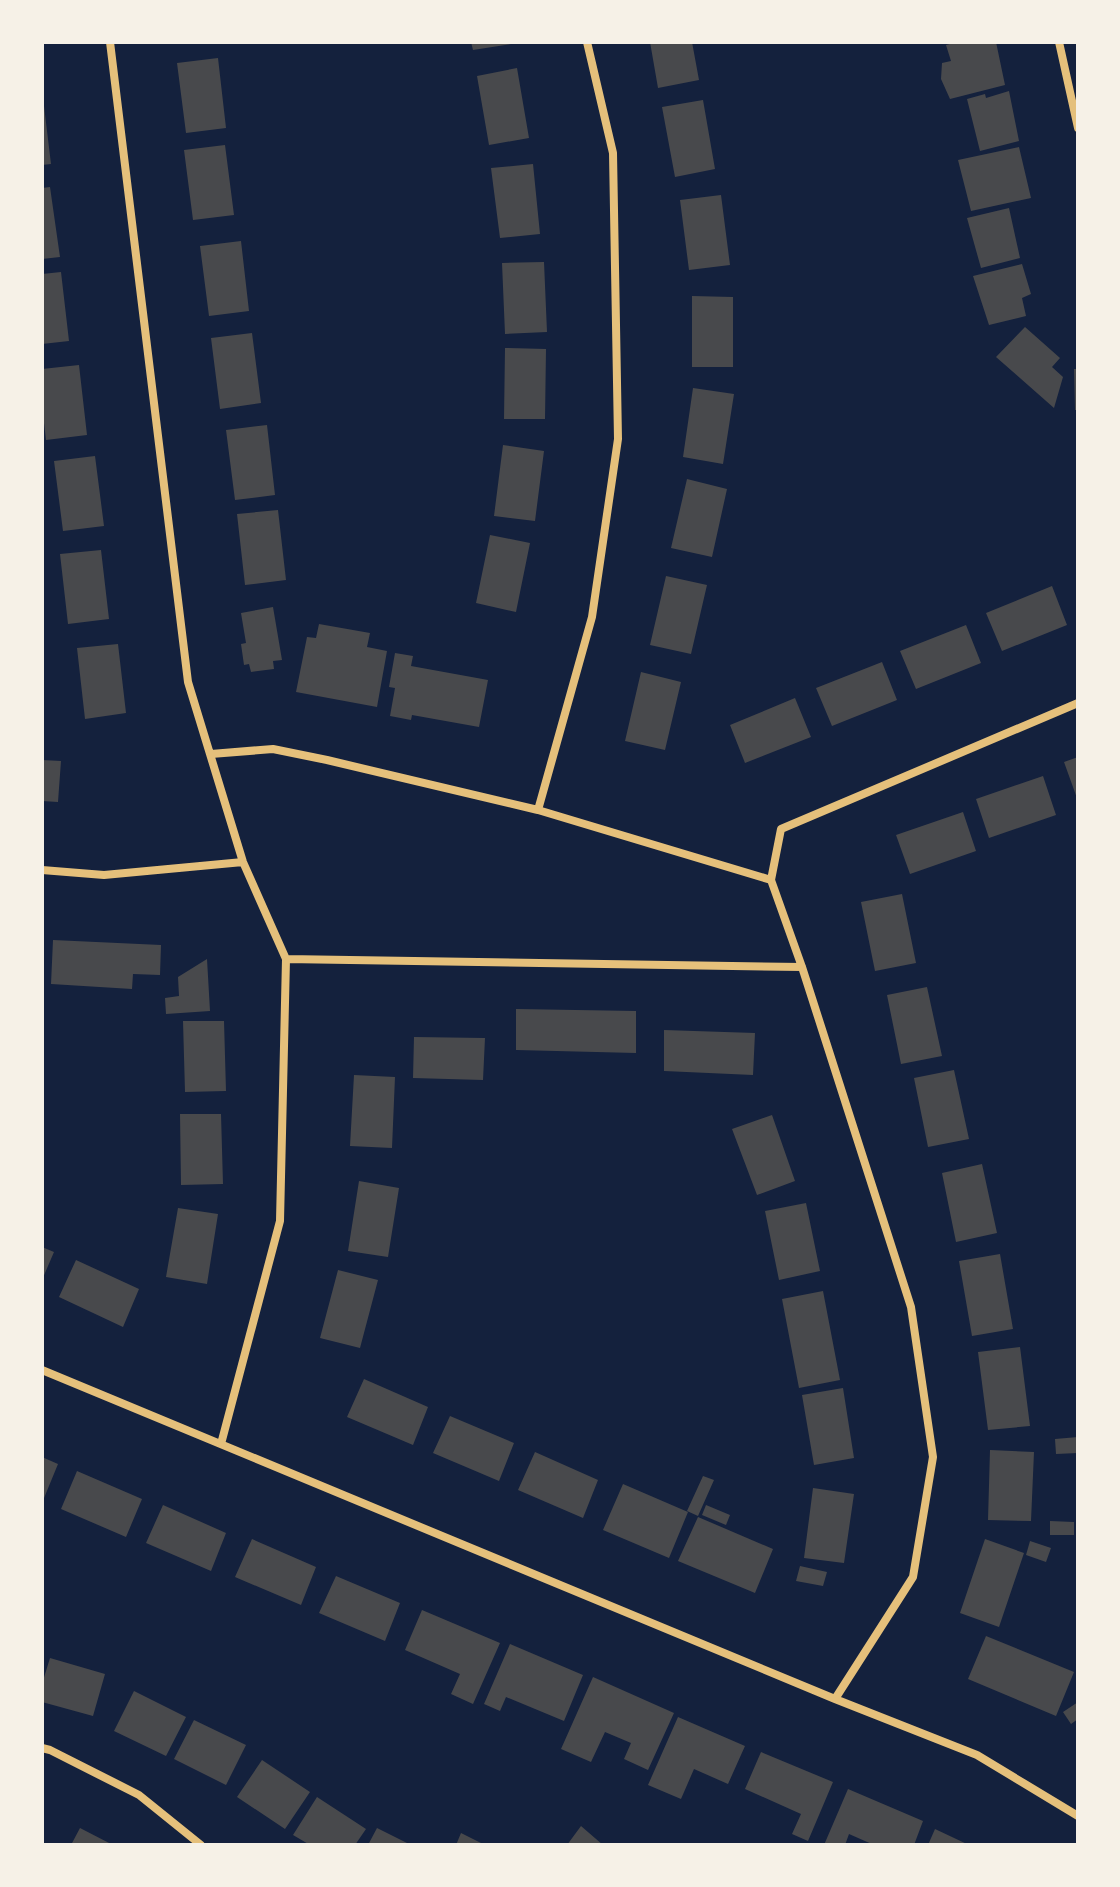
<svg xmlns="http://www.w3.org/2000/svg" width="1120" height="1887" font-family="Karla,sans-serif">
<style>
.building{fill:#48494c}
.lines{fill:none;stroke-linecap:round;stroke-linejoin:round}
.minor{stroke:#e5c07b;stroke-width:8}
</style>
<rect width="100%" height="100%" fill="#14213d"/>
<path class="building" d="M471,42H511V44L473,50Z
M650,42H692L699,80L658,88Z
M957,42H996L1005,85L950,99L941,79L942,63L951,61L946,45Z
M218,58L226,128L186,133L177,63Z
M517,68L529,138L489,145L477,76Z
M1009,91L1019,141L980,151L967,99L985,94L986,98Z
M703,100L715,169L675,177L662,107Z
M44,106L51,164L42,165V107Z
M225,145L234,215L193,220L184,150Z
M1019,147L1031,198L971,211L958,160Z
M533,164L540,234L500,238L491,168Z
M50,187L60,257L42,259V188Z
M721,195L730,265L689,270L680,200Z
M1009,208L1020,258L981,268L967,218Z
M241,241L249,311L209,316L200,246Z
M544,262L547,332L505,334L502,263Z
M1022,264L1031,294L1022,298L1026,316L989,325L973,276Z
M61,272L69,341L42,344V274Z
M692,296L733,297V367H692Z
M1025,327L1060,358L1052,367L1063,377L1054,408L996,357Z
M252,333L261,403L220,409L211,338Z
M505,348L546,349L545,419H504Z
M79,365L87,435L46,440L42,406V369Z
M1074,369H1078V410H1075Z
M693,388L734,394L723,464L683,457Z
M267,425L275,495L235,500L226,430Z
M503,445L544,451L535,521L494,516Z
M95,456L104,526L63,531L54,461Z
M687,479L727,489L712,557L671,548Z
M278,510L286,580L245,585L237,514Z
M490,535L530,543L516,612L476,603Z
M101,550L109,619L68,624L60,554Z
M666,576L707,585L691,654L650,645Z
M1052,586L1067,625L1002,651L986,613Z
M273,607L282,660L273,661L274,669L251,672L249,664L244,665L241,644L246,643L241,613Z
M319,624L370,633L367,647L387,651L377,707L296,692L307,637L316,638Z
M966,625L981,663L916,689L900,651Z
M118,644L126,713L85,719L77,648Z
M395,653L413,656L411,666L488,680L479,727L412,715L411,720L390,716L395,688L389,687Z
M882,662L897,700L832,726L816,688Z
M641,672L681,682L665,750L625,741Z
M795,698L811,737L745,763L730,725Z
M1078,757V801L1064,762Z
M42,760L61,761L58,802L42,801Z
M1043,776L1056,815L989,838L976,799Z
M963,812L976,851L910,874L896,835Z
M902,894L916,963L875,971L861,902Z
M53,940L161,945L160,975L133,974L132,989L51,984Z
M207,959L210,1011L166,1014L165,998L179,996L178,977Z
M927,987L942,1056L901,1064L887,995Z
M516,1009L636,1011V1053L516,1050Z
M183,1021H224L226,1091L185,1092Z
M664,1030L755,1033L753,1075L664,1071Z
M414,1037L485,1038L483,1080L413,1078Z
M954,1070L969,1139L928,1147L914,1078Z
M354,1075L395,1077L392,1148L350,1146Z
M180,1114H221L223,1184L181,1185Z
M772,1115L795,1181L757,1195L732,1129Z
M982,1164L997,1233L956,1242L942,1173Z
M359,1181L399,1188L388,1257L348,1251Z
M806,1203L820,1271L779,1280L765,1211Z
M178,1208L218,1214L207,1284L166,1277Z
M42,1247L54,1252L42,1280Z
M1000,1254L1013,1329L972,1336L959,1261Z
M76,1260L139,1289L123,1327L59,1297Z
M338,1270L378,1280L360,1348L320,1338Z
M823,1291L840,1380L799,1388L782,1299Z
M1020,1347L1030,1426L988,1430L978,1352Z
M364,1379L428,1407L413,1445L347,1417Z
M843,1388L854,1458L814,1465L802,1395Z
M450,1416L514,1443L499,1481L433,1453Z
M1078,1437V1453L1056,1454L1055,1439Z
M990,1450L1034,1452L1031,1521L988,1520Z
M535,1452L598,1480L583,1518L518,1490Z
M42,1457L58,1464L42,1503Z
M77,1471L142,1499L126,1537L61,1509Z
M703,1476L714,1480L698,1516L687,1511Z
M623,1484L688,1512L669,1558L603,1530Z
M813,1488L854,1494L844,1563L804,1558Z
M163,1505L226,1533L211,1571L146,1543Z
M706,1505L730,1515L726,1525L702,1515Z
M698,1517L773,1549L755,1593L678,1561Z
M1050,1521L1074,1522V1535H1050Z
M252,1539L316,1567L301,1605L235,1577Z
M985,1539L1024,1553L999,1627L960,1613Z
M1030,1541L1051,1548L1046,1562L1026,1555Z
M800,1566L827,1572L823,1586L796,1581Z
M336,1576L400,1603L385,1641L319,1613Z
M422,1610L500,1643L473,1704L451,1694L460,1674L405,1650Z
M986,1636L1074,1672L1056,1716L968,1679Z
M510,1644L583,1675L564,1721L506,1697L500,1711L484,1704Z
M50,1658L105,1674L93,1716L42,1702V1684Z
M593,1677L674,1713L648,1770L624,1759L631,1743L605,1732L591,1762L561,1749Z
M134,1691L186,1717L166,1756L114,1731Z
M1078,1702V1719L1071,1724L1063,1712Z
M678,1717L745,1746L728,1784L694,1769L681,1799L648,1785Z
M194,1720L246,1745L226,1785L174,1759Z
M761,1752L833,1782L808,1841L792,1834L801,1814L745,1789Z
M262,1760L310,1792L285,1829L237,1797Z
M848,1789L923,1821L914,1845H874L849,1834L845,1845H824Z
M317,1797L366,1829L355,1845H310L293,1835Z
M581,1826L603,1845H567Z
M80,1828L113,1845H71Z
M377,1828L411,1845H368Z
M935,1829L969,1845H928Z
M461,1833L485,1845H456Z"/>
<g class="lines">
<path class="minor" d="M110,42L188,682L243,862L286,959L280,1221L221,1444
M1059,42L1078,128
M211,754L273,749L327,760L538,810L771,880
M538,810L592,617L618,439L613,153L587,42
M42,870L104,875L243,862
M771,880L802,967L911,1307L933,1457L913,1577L835,1699
M771,880L781,829L1078,703
M286,959L802,967
M42,1370L835,1699L977,1755L1078,1816
M42,1748L50,1750L139,1795L201,1845"/>
</g>
<rect width="1120" height="1887" fill="none" stroke="#f6f1e7" stroke-width="88"/>
</svg>
